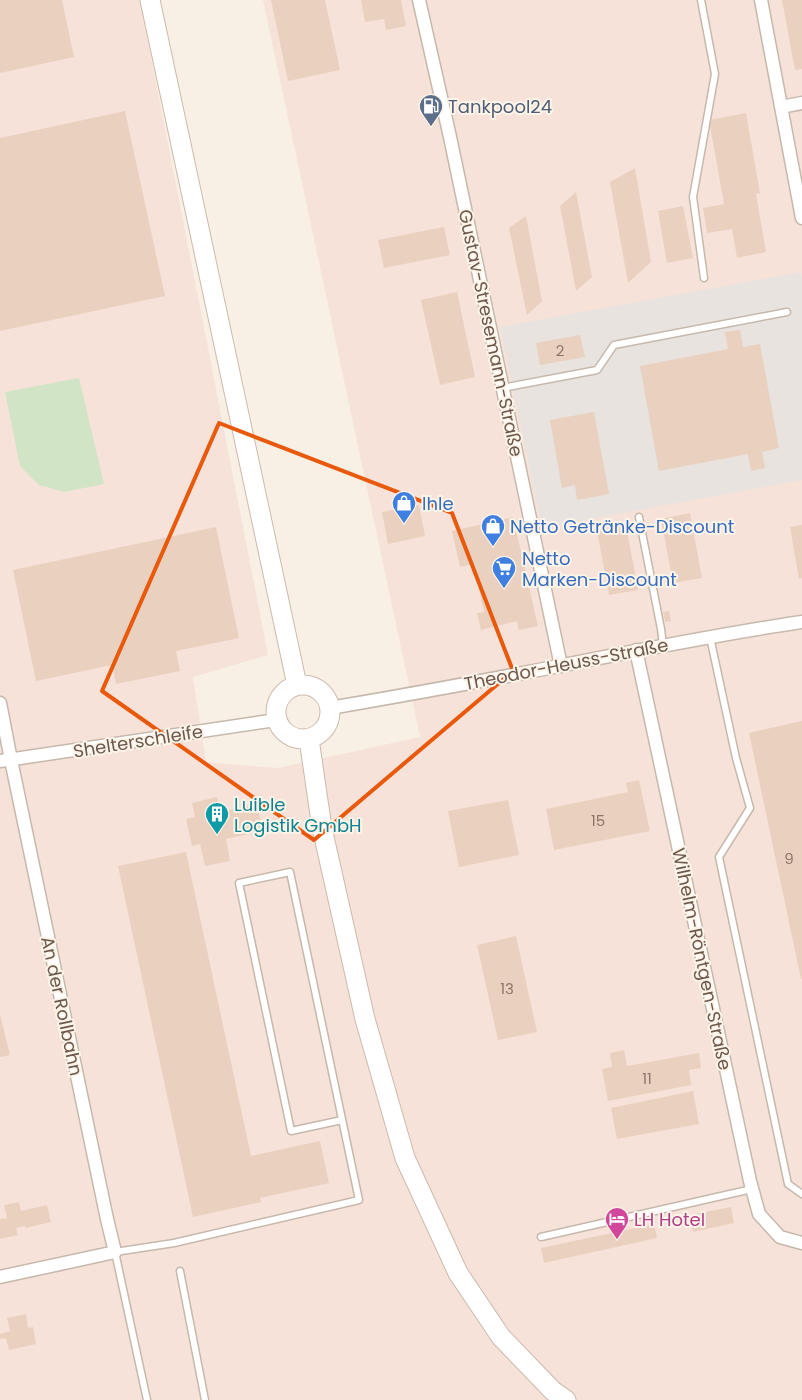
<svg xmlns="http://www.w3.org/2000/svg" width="802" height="1400" font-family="Poppins,sans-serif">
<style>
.commercial{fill:#f7e2d9}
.industrial{fill:#e8e3de}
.green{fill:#d1e4c5}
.building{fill:#ead0bf}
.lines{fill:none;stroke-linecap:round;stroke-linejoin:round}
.service-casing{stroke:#c7b8ac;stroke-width:9}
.minor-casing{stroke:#c7b8ac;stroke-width:15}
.secondary-casing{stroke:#ccbaad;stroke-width:21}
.service{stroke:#fff;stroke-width:6}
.minor{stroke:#fff;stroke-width:12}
.secondary{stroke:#fff;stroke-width:19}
.marked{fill:none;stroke:#e8590c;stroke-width:4;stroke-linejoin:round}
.labels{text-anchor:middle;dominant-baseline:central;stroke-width:4;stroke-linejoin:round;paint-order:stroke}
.number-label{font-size:15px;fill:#8c766a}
.service-label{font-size:18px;fill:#4e5e75;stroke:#fcf4e9;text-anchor:start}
.street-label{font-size:18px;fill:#6d584d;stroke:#fcf4e9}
.shop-label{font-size:18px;fill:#366cbe;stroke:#fcf4e9;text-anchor:start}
.culture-label{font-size:18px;fill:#0d838f;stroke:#fcf4e9;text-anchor:start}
.hotel-label{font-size:18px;fill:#b23c85;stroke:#fcf4e9;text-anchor:start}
</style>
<rect width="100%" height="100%" fill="#f8f0e4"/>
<path class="commercial" d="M0,0H140L268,655L193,677L206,762L278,768L420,737L263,0H802V1400H0Z"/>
<path class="industrial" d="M801,272L802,278V480L542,528L500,327Z"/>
<path class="green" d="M79,378L104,484L64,492L39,485L20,466L5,392Z"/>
<path class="building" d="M0,0H62L74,57L0,73Z
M271,0H325L340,70L288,81Z
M361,0H401L406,26L386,30L384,19L365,22Z
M782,0H802V69L795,70Z
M125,111L165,296L0,331V138Z
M746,113L760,193L756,194L766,252L737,258L732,229L707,233L703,208L724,204L709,120Z
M635,168L651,262L628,283L610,182Z
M576,192L592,277L576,291L560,206Z
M683,206L693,258L667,263L658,211Z
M526,216L542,301L527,315L509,228Z
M444,227L450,255L384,268L378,240Z
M457,292L475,377L440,385L421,300Z
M740,330L743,347L760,344L779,448L762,452L765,468L751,471L748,454L659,471L640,366L728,349L725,332Z
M580,335L585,357L540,365L536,343Z
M594,412L609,494L577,500L575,485L562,488L550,420Z
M419,505L425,536L388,544L382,512Z
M690,513L702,578L673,583L661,519Z
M513,517L538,626L519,630L517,621L481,630L477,613L484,612L473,564L460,567L452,531Z
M626,525L638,590L609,595L597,531Z
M802,525V578L799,579L790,527Z
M216,527L239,638L176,651L180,671L116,684L112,665L36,681L13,570Z
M669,611L671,621L665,622L663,612Z
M802,721V979H801L749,733Z
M639,780L650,831L554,850L546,809L628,792L626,783Z
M217,797L220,812L257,804L263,831L226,839L230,861L205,866L200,844L192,846L186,819L195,817L192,803Z
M508,800L519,855L459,867L448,811Z
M186,852L251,1156L320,1141L329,1183L260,1198L261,1202L193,1217L118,866Z
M516,936L537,1032L498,1040L477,945Z
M0,1014L10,1055L0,1057Z
M624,1050L627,1066L699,1053L701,1068L689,1070L691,1085L608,1101L602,1069L612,1067L610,1053Z
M693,1091L699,1124L617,1139L611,1108Z
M19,1202L21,1211L47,1205L51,1222L25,1228V1226L16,1228L18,1235L0,1239V1219L7,1218L4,1205Z
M731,1207L734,1223L693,1232L689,1215Z
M654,1224L657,1238L544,1263L541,1248Z
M26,1314L28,1328L33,1327L36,1344L9,1350L6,1338L0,1339V1334L10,1331L7,1318Z"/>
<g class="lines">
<g class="service-casing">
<path id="service" d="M701,0L715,74L693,197L704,278
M502,388L597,370L614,345L787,312
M639,517L661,629L663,645
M710,637L736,758L750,808L719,857L788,1184L802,1194
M541,1237L752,1189
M180,1271L205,1400
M147,1400L115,1252L174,1243L359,1200L290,872L239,883L291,1131L342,1120"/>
</g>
<g class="minor-casing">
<path id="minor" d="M419,0L450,137L561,666
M761,0L802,218
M781,107L802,103
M636,650L750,1181L759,1214L780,1237L802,1243
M0,703L11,760L107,1219L115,1252L0,1277
M330,708C406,695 483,681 559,666C640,650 720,634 802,622
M0,761L276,720"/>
</g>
<g class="secondary-casing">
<path id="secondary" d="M150,0L297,685
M276 712a27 27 0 1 1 54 0a27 27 0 1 1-54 0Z
M309,739L322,828L365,1019L405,1158L458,1273L501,1337L553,1391L566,1400"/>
</g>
<use href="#service" class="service"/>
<use href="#minor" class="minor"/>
<use href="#secondary" class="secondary"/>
</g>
<path class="marked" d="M219,423L452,513L513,671L314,840L102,691Z"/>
<defs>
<g id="fuel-pin" transform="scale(1.25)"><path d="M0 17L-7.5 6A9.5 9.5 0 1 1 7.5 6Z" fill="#5c6f8a" stroke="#fcf4e9"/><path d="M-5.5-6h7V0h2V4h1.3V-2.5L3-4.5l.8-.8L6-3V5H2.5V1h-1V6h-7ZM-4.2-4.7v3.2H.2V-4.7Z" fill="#fff"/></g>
<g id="shop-pin" transform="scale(1.25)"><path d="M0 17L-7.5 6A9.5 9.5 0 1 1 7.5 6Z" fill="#3f7fe0" stroke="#fcf4e9"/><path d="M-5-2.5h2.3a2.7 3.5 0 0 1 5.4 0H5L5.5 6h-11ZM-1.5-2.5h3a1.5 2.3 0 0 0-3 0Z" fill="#fff"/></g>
<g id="supermarket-pin" transform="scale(1.25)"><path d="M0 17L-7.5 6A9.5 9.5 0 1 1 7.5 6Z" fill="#3f7fe0" stroke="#fcf4e9"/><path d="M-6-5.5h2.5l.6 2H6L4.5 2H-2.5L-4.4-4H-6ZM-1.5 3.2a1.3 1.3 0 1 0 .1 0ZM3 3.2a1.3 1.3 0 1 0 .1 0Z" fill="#fff"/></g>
<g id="building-pin" transform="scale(1.25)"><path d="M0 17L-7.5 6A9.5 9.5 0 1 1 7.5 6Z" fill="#0f9aa8" stroke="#fcf4e9"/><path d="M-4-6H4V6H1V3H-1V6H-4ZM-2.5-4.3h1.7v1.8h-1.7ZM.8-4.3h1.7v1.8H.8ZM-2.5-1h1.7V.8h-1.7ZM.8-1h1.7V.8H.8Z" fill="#fff"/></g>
<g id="hotel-pin" transform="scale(1.25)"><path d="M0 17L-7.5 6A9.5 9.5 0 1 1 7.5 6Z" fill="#d1479c" stroke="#fcf4e9"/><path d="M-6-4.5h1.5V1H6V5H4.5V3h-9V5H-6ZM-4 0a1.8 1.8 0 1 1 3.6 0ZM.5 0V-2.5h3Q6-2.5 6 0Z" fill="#fff"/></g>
</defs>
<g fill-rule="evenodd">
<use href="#fuel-pin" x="431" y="106"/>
<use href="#shop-pin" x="404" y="503"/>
<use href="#shop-pin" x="493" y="526"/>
<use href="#supermarket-pin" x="504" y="568"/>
<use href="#building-pin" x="217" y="814"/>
<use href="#hotel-pin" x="617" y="1219"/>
</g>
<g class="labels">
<g class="number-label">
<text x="560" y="350">2</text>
<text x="598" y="820">15</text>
<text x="789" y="858">9</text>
<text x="507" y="988">13</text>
<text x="647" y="1078">11</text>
</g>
<g class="service-label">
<text x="448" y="106">Tankpool24</text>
</g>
<g class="street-label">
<text transform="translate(491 333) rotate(78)">Gustav-Stresemann-Straße</text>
<text transform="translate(566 664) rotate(-11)">Theodor-Heuss-Straße</text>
<text transform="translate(138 741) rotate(-9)">Shelterschleife</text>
<text transform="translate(702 959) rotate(78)">Wilhelm-Röntgen-Straße</text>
<text transform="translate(62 1006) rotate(78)">An der Rollbahn</text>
</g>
<g class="shop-label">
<text x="422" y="503">Ihle</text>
<text x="510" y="526">Netto Getränke-Discount</text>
<text x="522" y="558">Netto<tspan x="522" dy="21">Marken-Discount</tspan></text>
</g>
<g class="culture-label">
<text x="234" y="804">Luible<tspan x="234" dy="21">Logistik GmbH</tspan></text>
</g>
<g class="hotel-label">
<text x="634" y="1219">LH Hotel</text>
</g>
</g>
</svg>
